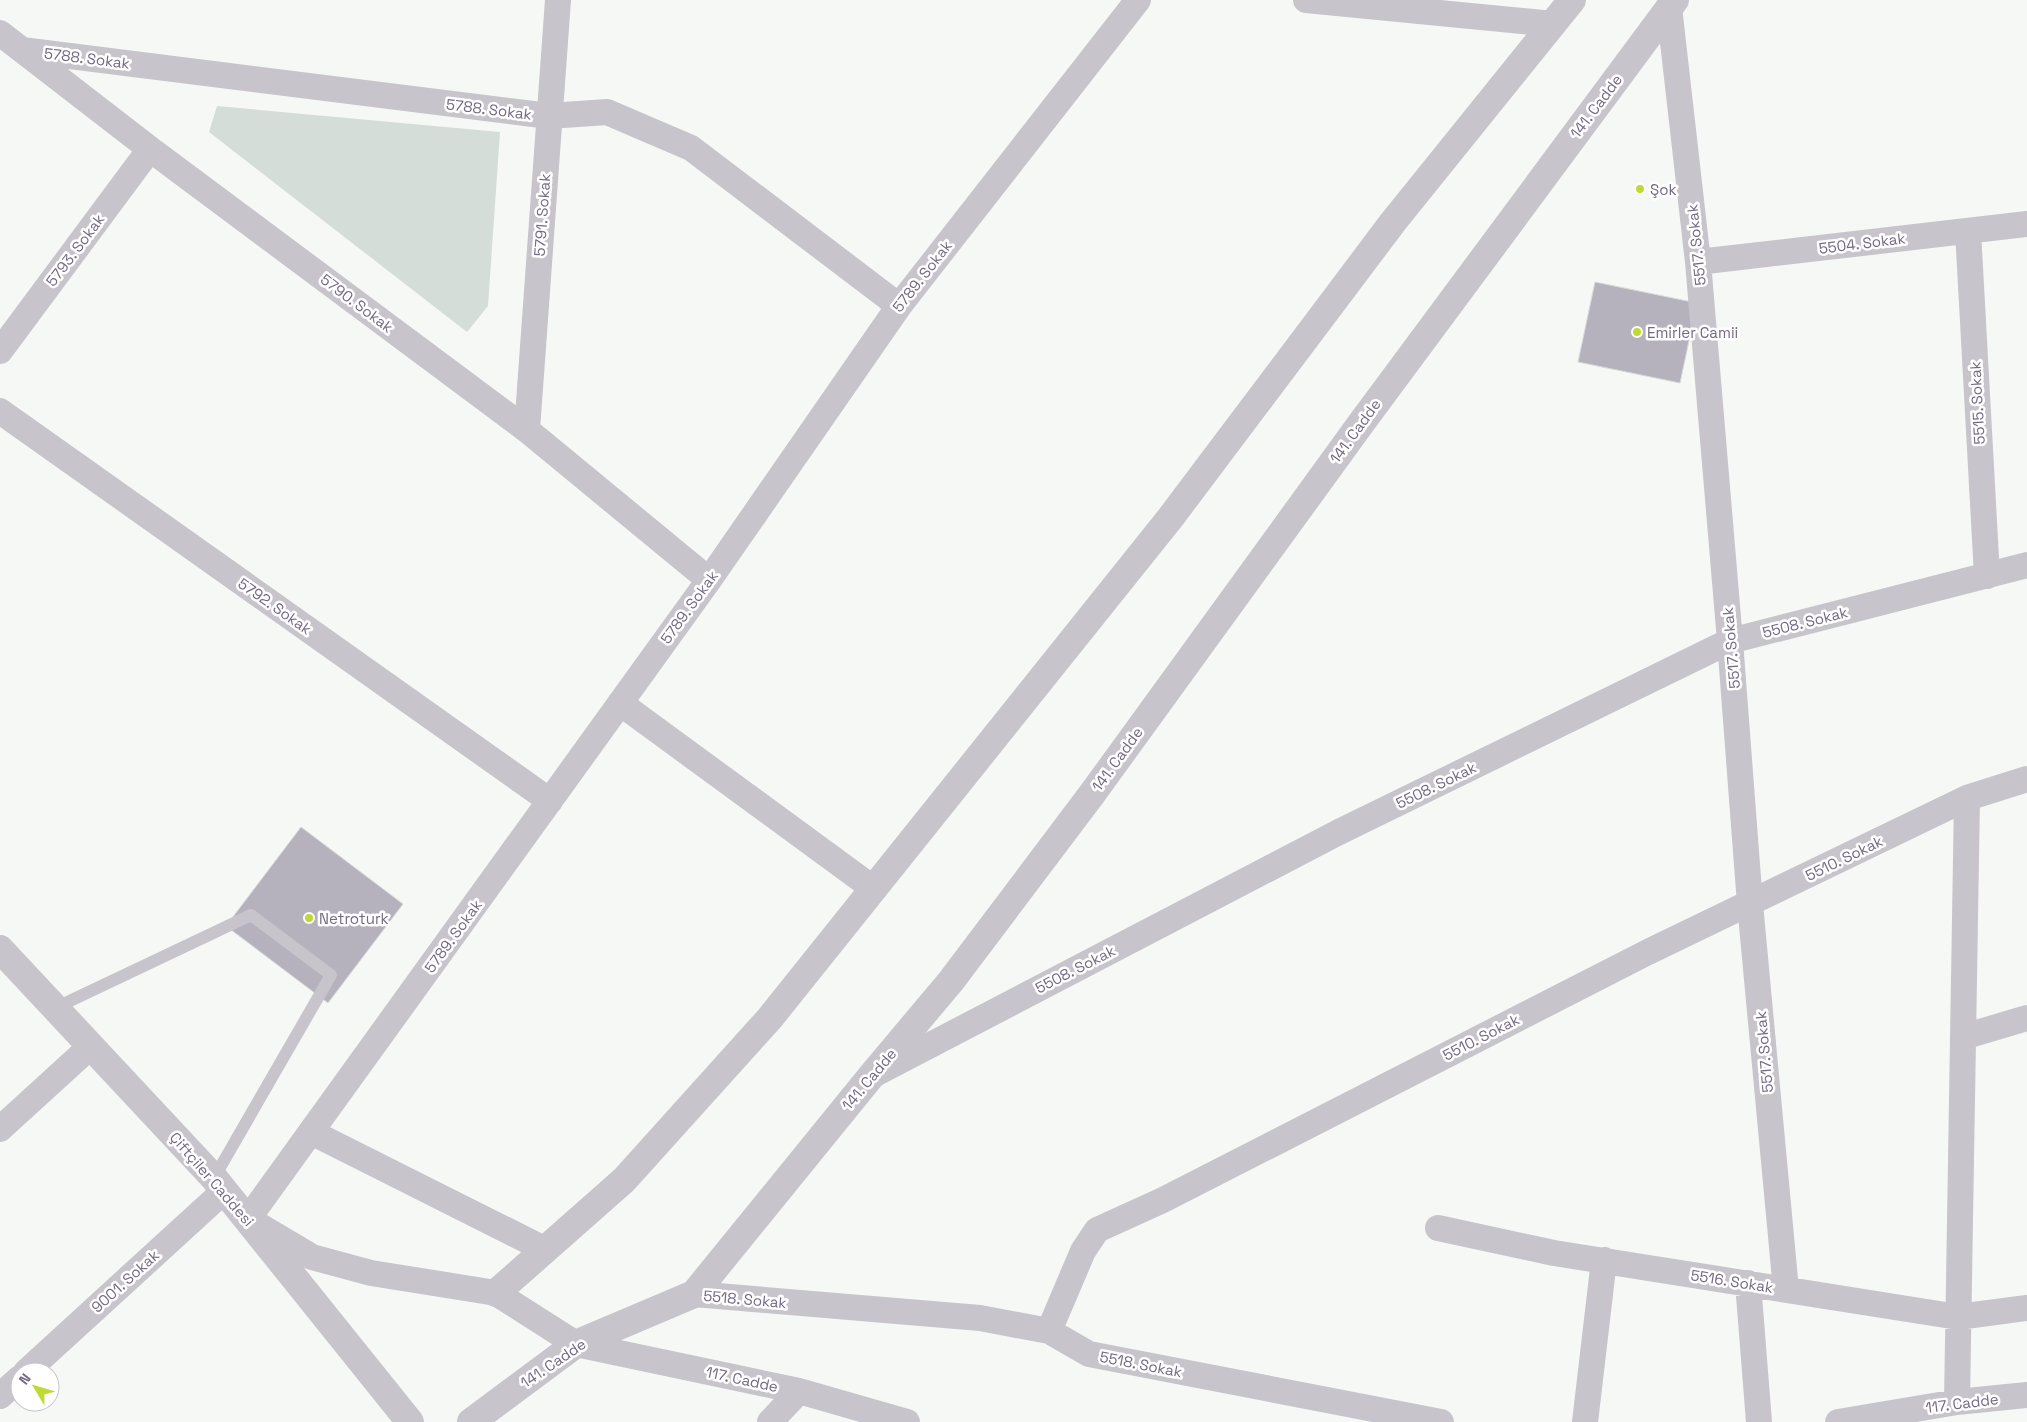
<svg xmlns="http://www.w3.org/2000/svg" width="2027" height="1422" font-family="'Space Grotesk',sans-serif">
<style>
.green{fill:#d5ddd9}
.building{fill:#b5b2bd;stroke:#d8dad8}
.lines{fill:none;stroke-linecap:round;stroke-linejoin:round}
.service{stroke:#c7c4cb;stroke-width:12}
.minor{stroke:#c7c4cb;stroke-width:26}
.tertiary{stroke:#c7c4cb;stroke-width:28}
.poi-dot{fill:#c0d934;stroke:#fff;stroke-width:2}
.labels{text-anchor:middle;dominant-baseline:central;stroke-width:5;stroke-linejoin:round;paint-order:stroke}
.street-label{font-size:15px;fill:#736985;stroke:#fff}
.poi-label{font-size:15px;fill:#736985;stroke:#fff;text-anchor:start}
</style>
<rect width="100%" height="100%" fill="#f6f8f6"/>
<path class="green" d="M217,106L500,132L488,306L467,332L209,132Z"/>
<path class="building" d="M1595,282L1697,303L1680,383L1578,362Z
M301,827L403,904L328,1003L226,926Z"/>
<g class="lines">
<path class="service" d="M55,1008L251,915L331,975L214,1178"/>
<path class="minor" d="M1306,0L1553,24
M1669,7L1698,262L1730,641L1750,904L1786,1290
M0,33L150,149L527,430L709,580
M22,50L549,116L607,112L691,148L899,306
M1968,231L1987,576
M1698,262L2027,224
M0,351L150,149
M0,411L550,801
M527,430L558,0
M620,703L874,889
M1963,1037L2027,1018
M873,1075L1339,832L1730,641L2027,565
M0,1129L91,1046
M311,1132L546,1250
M1438,1228L1554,1253L1958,1317L2027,1308
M1748,1283L1759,1422
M694,1294L980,1318L1049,1331L1089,1354L1441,1422
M1049,1331L1083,1251L1097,1230L1163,1200L1648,952L1967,798
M26,1372L224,1191
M0,1396L20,1378
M1957,1402L1967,798L2027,779
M770,1422L799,1391
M907,1422L799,1391L576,1344L496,1293L371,1273L312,1257L248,1219L709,580L899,306L1138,0
M1585,1422L1604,1260
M1838,1422L1957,1402L2027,1395"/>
<path class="tertiary" d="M0,949L214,1178L410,1422
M496,1293L624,1180L770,1018L1171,517L1393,222L1572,0
M471,1422L576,1344L694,1294L872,1075L951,981L1092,794L1362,422L1675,0"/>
</g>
<g class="poi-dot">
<circle cx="1640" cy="189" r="5"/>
<circle cx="1637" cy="332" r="5"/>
<circle cx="309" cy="918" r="5"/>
</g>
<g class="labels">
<g class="street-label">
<text transform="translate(87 58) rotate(7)">5788. Sokak</text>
<text transform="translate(1596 106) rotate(-53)">141. Cadde</text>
<text transform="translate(489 109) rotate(7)">5788. Sokak</text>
<text transform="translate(542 215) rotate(-86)">5791. Sokak</text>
<text transform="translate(1862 243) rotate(-7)">5504. Sokak</text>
<text transform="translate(1696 245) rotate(-96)">5517. Sokak</text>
<text transform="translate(75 250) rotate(-53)">5793. Sokak</text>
<text transform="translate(922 276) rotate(-52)">5789. Sokak</text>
<text transform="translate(357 303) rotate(37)">5790. Sokak</text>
<text transform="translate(1977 403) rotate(-93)">5515. Sokak</text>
<text transform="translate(1355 431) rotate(-54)">141. Cadde</text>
<text transform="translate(275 606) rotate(35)">5792. Sokak</text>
<text transform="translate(689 607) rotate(-54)">5789. Sokak</text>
<text transform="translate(1805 622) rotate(-14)">5508. Sokak</text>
<text transform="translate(1731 648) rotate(-95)">5517. Sokak</text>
<text transform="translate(1117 759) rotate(-54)">141. Cadde</text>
<text transform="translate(1436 785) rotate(-26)">5508. Sokak</text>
<text transform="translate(1844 858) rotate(-26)">5510. Sokak</text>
<text transform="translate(453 936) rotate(-54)">5789. Sokak</text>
<text transform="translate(1075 969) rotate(-27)">5508. Sokak</text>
<text transform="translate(1481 1037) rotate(-27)">5510. Sokak</text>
<text transform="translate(1764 1052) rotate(-95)">5517. Sokak</text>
<text transform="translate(869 1079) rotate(-50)">141. Cadde</text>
<text transform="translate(212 1179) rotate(49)">Çiftçiler Caddesi</text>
<text transform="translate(125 1281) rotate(-42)">9001. Sokak</text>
<text transform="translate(1732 1281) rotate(9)">5516. Sokak</text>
<text transform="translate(745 1299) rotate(5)">5518. Sokak</text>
<text transform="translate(553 1363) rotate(-34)">141. Cadde</text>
<text transform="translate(1141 1364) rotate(11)">5518. Sokak</text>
<text transform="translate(742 1379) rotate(12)">117. Cadde</text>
<text transform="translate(1962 1403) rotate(-7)">117. Cadde</text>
</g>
<g class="poi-label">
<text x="1650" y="189">Şok</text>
<text x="1647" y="332">Emirler Camii</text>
<text x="319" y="918">Netroturk</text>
</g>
</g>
<g transform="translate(35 1387) rotate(308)"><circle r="24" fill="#ffffff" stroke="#c7c3ce"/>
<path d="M0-4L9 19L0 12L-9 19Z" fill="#c0d934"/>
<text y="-8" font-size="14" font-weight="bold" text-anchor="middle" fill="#736985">N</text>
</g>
</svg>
